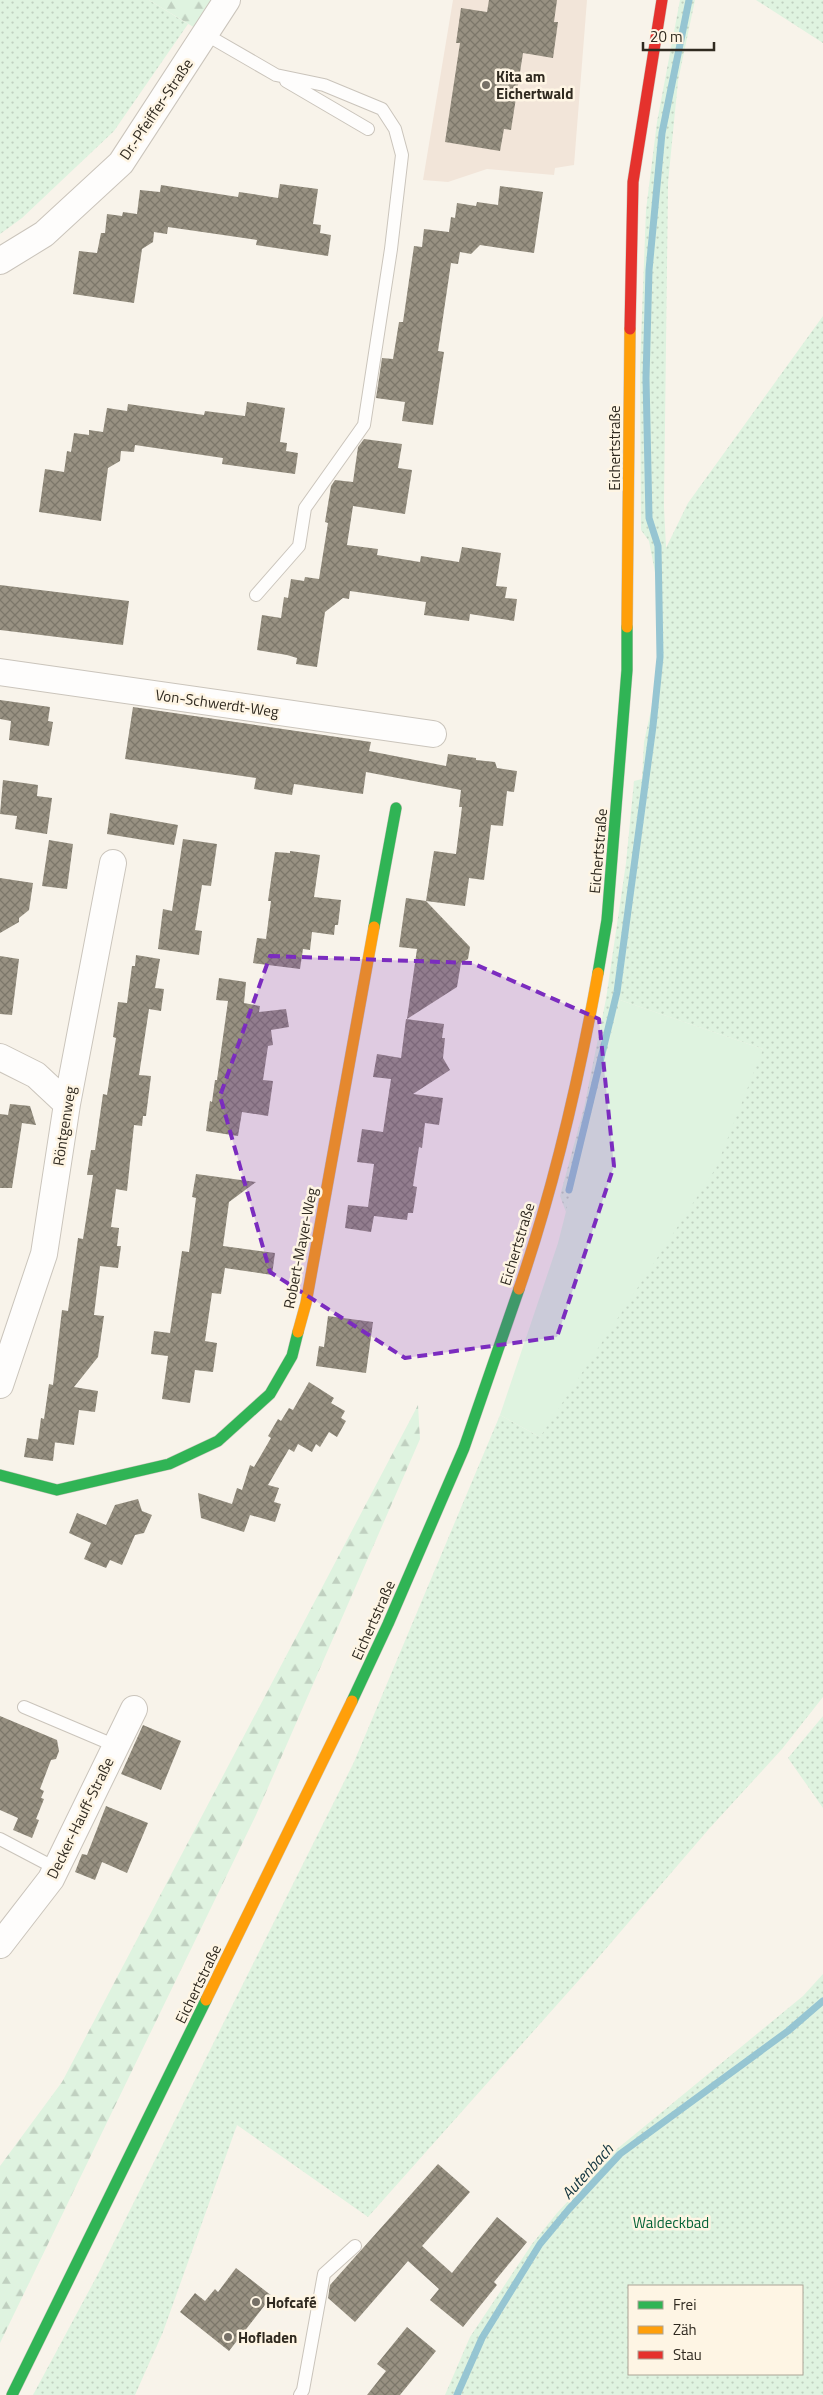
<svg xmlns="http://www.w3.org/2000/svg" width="823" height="2395" font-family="'Titillium Web',sans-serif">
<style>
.education{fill:#f2e5d9}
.grass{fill:url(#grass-dots);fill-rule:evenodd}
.forest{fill:url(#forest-firs)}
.garden{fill:#dff3e0}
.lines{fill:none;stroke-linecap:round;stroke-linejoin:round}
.stream{stroke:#96c5d2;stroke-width:7}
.building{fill:url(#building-cross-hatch)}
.lane-casing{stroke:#cac4bb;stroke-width:14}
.street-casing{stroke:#cac4bb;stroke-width:28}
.fast-casing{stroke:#cac4bb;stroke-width:12}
.slow-casing{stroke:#cac4bb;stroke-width:12}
.jam-casing{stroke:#cac4bb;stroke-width:12}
.lane{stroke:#fefdfc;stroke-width:12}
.street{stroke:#fefdfc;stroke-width:26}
.fast{stroke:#30b455;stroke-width:11}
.slow{stroke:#ff9f0a;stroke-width:11}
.jam{stroke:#e5322d;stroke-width:11}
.marked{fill:#7b2cbf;fill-opacity:0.2;stroke:#7b2cbf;stroke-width:4;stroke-dasharray:10 6;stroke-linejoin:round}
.poi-dot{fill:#767067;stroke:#fef5e4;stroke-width:2}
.labels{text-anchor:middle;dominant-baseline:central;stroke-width:5;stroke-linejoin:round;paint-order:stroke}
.poi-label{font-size:15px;font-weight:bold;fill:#302a20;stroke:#fef5e4;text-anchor:start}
.street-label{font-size:15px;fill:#302a20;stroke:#fef5e4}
.park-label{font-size:15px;fill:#076438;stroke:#fef5e4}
.water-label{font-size:16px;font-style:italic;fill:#12343e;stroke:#fef5e4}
</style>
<defs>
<pattern id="grass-dots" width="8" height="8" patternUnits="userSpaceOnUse" patternTransform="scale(1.25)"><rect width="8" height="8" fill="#dff3e0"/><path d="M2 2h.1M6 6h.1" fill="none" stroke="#c0d0c0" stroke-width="1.8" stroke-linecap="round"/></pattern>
<pattern id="forest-firs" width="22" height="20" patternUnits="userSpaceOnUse" patternTransform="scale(1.25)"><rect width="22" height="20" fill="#dff3e0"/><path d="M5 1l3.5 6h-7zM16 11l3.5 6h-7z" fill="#c0d0c0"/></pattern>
<pattern id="building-cross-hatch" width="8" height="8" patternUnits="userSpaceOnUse" patternTransform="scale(1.25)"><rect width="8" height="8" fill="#989182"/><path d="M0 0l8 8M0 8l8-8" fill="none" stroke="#7c776a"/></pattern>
</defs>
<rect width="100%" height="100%" fill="#f8f3ea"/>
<path class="education" d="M453,0H587L574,165L555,168L554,175L487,169L448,182L423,180Z"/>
<path class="grass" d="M0,0H149L188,24L114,131L22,218L0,234Z
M680,0H695L678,81L668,183L664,506L666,548L688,503L823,316V1697L782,1749L708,1830L579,1980L368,2217L237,2125L163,2332L135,2395H33L98,2274L354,1762L500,1415L540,1437L763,1049L620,1000L582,1154L566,1212L560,1196L584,1108L606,999L626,863L634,781L642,779L644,742L655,692L659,643L658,588L649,541L641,530L640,366L646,210L657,122Z
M756,0H823V43Z
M823,1716V1808L788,1758Z
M823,1974V2395H445L470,2337L532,2244L557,2213L617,2149L803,1996ZM802,2286V2374H629V2286Z"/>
<path class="forest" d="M149,0H227L205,34Z
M418,1405L420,1439L256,1815L0,2343V2166L62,2082Z"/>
<path class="garden" d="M620,1000L763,1049L716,1168L540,1437L500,1415L558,1243Z"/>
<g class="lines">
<path class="stream" d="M569,1190L617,992L653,726L660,657L658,546L649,518L646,378L649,270L662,133L689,0
M457,2395L482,2338L540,2244L569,2209L620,2154L788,2031L823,2001"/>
</g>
<path class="building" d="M489,0H557L554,22H558L553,58L523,53L511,130L504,129L500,151L445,142L460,43H456L461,8L487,12Z
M280,184L318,189L313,224L321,225L320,233L331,235L328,256L256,245L257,240L168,227L167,234L154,232L153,242L142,249L134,303L73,294L79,251L97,253L101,233H105L107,214L122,216L123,212L137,214L140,190L160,192L161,185L238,197L239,192L278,198Z
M500,186L543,192L534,253L480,245L471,254L460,252L458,264L451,263L438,351L444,352L433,425L402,421L405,402L376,398L382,358L393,359L399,322H403L414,246L422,247L424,229L449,232L451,217L455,218L457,203L476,206L477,202L498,205Z
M247,402L285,408L280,442L287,443L286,451L298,453L295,474L222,464L223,458L135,445L134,452L121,451L120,461L108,468L101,521L39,512L45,469L64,472L67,451L71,452L74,433L89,435V430L103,432L107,408L127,411L128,404L204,415L205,411L245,416Z
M364,439L402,444L398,468L412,470L405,514L353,506L347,545L378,549L377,555L420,562L421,556L459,562L462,547L501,553L496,586L507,587L505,598L517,599L514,621L470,614L469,621L424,615L426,602L350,591L349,599L343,598L325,612L317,667L296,664L297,658L287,655L257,650L262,615L281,618L284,597L288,598L291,579L304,581L305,577L319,579L328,523L325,522L331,486L335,480L353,482L358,447Z
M0,585L129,601L123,645L0,630Z
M0,700L50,707L48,721L53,722L49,746L9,740L11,721L0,719Z
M133,707L371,742L369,751L446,766L448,754L476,758V760L495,762L497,768L517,771L514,792L507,791L503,826L491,825L484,880L469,878L465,906L426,901L434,851L456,854L462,807H459L461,790L366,772L363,794L294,784L292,795L254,789L256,778L125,759Z
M3,780L38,785L37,796L52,798L47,834L15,829L17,816L0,814Z
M110,813L178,825L174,845L107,834Z
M183,839L217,844L211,886L202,885L195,930L202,931L199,955L158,949L163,909L172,911Z
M49,840L73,844L67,889L42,886Z
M290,851L320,855L314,897L341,900L338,925H335L334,935L312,932L310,950L303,949L300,969L253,963L257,938L266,939L271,901H268L275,852L290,853Z
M0,878L33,883L29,910L19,918V922L0,933Z
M406,898L426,901L470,947L468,959L461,963L457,987L407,1019L417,949L399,947Z
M136,955L160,959L155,988L164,989L161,1011L149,1009L139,1075L151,1076L146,1116H143L142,1126L134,1125L127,1191L116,1189L111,1227L119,1228L117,1246H121L118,1268L100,1266L94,1315L104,1316L98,1357L74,1387L98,1391L95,1412L79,1410L74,1445L38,1440L41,1418L44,1419L49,1384L53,1385L62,1310L68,1311L78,1238L83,1239L93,1175H87L91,1150H95L103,1094L107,1095L116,1038L113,1037L118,1002L127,1003L132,966H135Z
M0,956L19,959L12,1015L0,1014Z
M219,978L246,982L244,1003L260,1006L259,1012L286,1009L289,1027L271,1030L273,1045L268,1046L263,1080L273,1081L268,1116L242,1112L238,1136L206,1131L210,1101L212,1102L215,1080H217L228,1001L216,1000Z
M406,1019L444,1024L442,1038H445L443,1058L450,1070L413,1094L443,1098L439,1125L425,1123L422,1148L419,1147L413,1186L417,1187L413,1213H408L407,1220L374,1216L371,1232L345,1228L348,1205L368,1207L374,1164L357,1162L362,1129L383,1132L391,1079L373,1077L377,1054L401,1058Z
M10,1104L30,1106L36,1125L22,1123L12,1188H0V1114L8,1115Z
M196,1174L256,1182L229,1202L223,1246L275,1253L272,1275L225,1268L221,1294L212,1293L205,1341L217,1343L213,1372L195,1370L190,1403L162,1399L168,1356L151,1354L154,1331L170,1333L182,1251L189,1252L196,1198L192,1197Z
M328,1316L373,1322L366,1373L316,1366L319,1346L324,1347Z
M309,1382L334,1398L331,1403L345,1411L341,1418L346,1421L337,1437L329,1432L320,1447L316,1444L312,1452L298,1444L294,1452L289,1449L268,1485L279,1488L274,1502L281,1504L275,1522L250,1515L244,1532L201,1518L198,1493L232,1504L237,1488L242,1490L250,1465L254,1467L271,1438L268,1436L278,1419L281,1421L289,1408L293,1410Z
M27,1438L55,1442L53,1461L24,1457Z
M138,1499L142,1511L152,1515L144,1533L135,1535L122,1565L110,1560L106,1568L84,1559L91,1543L69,1533L77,1513L106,1525L115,1505Z
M0,1716L57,1740L59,1751L56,1759L51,1760L40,1789L44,1791L41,1798L44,1799L36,1819L39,1820L32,1838L13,1830L18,1818L0,1810Z
M143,1725L181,1741L161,1790L121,1774Z
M106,1806L148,1823L127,1873L102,1862L95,1880L75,1872L82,1854L87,1855Z
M438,2164L470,2192L422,2246L452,2273L497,2217L527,2242L494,2282L497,2285L463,2327L430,2300L439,2289L408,2261L355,2322L328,2298L330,2285Z
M236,2268L272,2296L229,2351L180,2312L195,2293L205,2301L215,2289L218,2292Z
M407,2327L436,2351L400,2395H367L386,2371L377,2364Z"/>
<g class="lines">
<g class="lane-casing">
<path id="lane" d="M205,34L276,75L324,85L382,109L395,129L402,155L391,249L364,425L305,508L299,546L256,595
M286,81L368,129
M24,1707L116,1746
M0,1839L57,1869
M300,2395L303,2390L324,2274L355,2246"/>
</g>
<g class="street-casing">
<path id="street" d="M0,261L44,234L121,163L227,0
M0,672L433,734
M0,1057L36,1075L67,1104
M0,1385L44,1254L67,1104L113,863
M0,1945L51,1879L134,1709"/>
</g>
<g class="fast-casing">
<path id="fast" d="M374,927L396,808
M598,973L607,920L627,670V627
M0,1475L57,1490L169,1464L218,1441L270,1394L292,1356L298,1332
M352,1701L388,1624L464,1448L519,1289
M12,2395L206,2000"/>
</g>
<g class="slow-casing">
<path id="slow" d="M627,627L630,329
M519,1289C554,1187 579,1079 598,973
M298,1332L306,1303L374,927
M206,2000L352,1701"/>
</g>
<g class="jam-casing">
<path id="jam" d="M630,329L633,182L662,0"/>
</g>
<use href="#lane" class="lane"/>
<use href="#street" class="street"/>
<use href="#fast" class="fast"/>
<use href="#slow" class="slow"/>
<use href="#jam" class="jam"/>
</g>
<path class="marked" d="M270,956L472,963L599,1019L614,1166L557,1337L405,1358L270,1272L220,1096Z"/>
<g class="poi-dot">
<circle cx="486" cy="85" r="5"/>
<circle cx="256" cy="2302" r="5"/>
<circle cx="228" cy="2337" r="5"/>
</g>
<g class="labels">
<g class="poi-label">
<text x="496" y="76">Kita am<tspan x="496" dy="17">Eichertwald</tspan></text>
<text x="266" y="2302">Hofcafé</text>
<text x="238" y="2337">Hofladen</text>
</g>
<g class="street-label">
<text transform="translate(156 109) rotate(-56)">Dr.-Pfeiffer-Straße</text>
<text transform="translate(614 448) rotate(-90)">Eichertstraße</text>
<text transform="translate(217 703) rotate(8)">Von-Schwerdt-Weg</text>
<text transform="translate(598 851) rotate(-85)">Eichertstraße</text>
<text transform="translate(64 1126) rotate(-81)">Röntgenweg</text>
<text transform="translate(517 1244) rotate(-73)">Eichertstraße</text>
<text transform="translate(300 1248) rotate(-79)">Robert-Mayer-Weg</text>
<text transform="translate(373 1620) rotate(-66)">Eichertstraße</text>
<text transform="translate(80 1818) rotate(-64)">Decker-Hauff-Straße</text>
<text transform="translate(198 1984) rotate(-64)">Eichertstraße</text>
</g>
<g class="park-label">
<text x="671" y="2222">Waldeckbad</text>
</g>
<g class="water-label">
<text transform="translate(587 2171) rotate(-48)">Autenbach</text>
</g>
</g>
<rect x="628" y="2285" width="175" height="90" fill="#fef5e4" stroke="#aca496"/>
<rect x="638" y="2301" width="25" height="8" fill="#30b455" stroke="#aca496"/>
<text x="673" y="2310" font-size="15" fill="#302a20">Frei</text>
<rect x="638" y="2326" width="25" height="8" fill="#ff9f0a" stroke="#aca496"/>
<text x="673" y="2335" font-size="15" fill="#302a20">Zäh</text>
<rect x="638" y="2351" width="25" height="8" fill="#e5322d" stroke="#aca496"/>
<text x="673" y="2360" font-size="15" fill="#302a20">Stau</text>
<path d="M643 42v8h71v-8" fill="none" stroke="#302a20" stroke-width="2.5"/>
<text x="650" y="42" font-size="15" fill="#302a20" stroke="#fef5e4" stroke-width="4" paint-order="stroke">20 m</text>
</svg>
